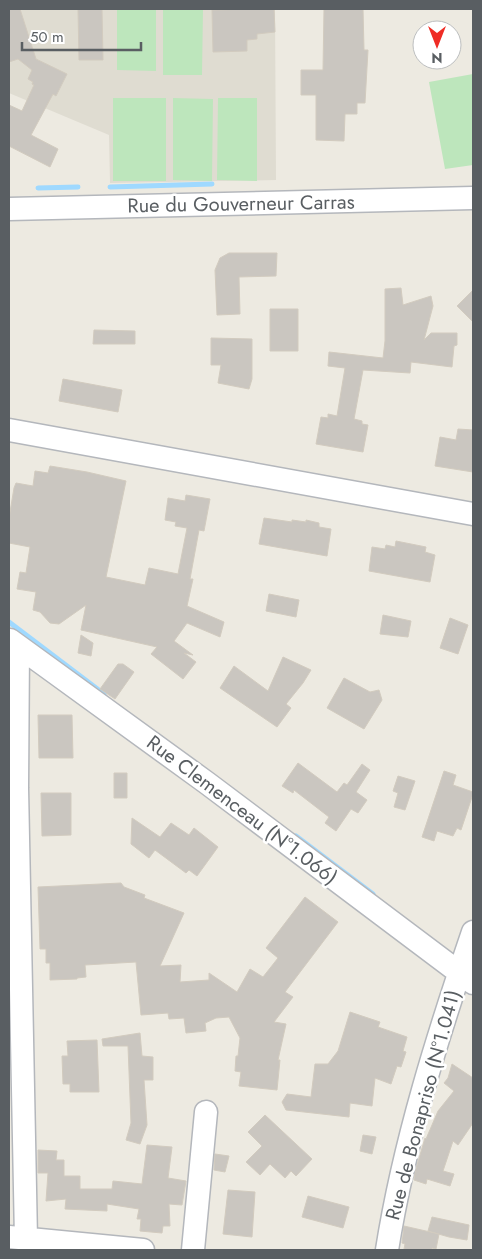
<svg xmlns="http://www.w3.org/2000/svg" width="482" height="1259" font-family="Jost,sans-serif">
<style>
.education{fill:#dfdcd1}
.green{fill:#bde6bc}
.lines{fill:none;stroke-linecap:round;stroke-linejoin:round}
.stream{stroke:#9fd9ff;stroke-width:5}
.building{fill:#cac6c0;stroke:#d2cbbf}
.minor-casing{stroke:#b4b7bc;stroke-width:25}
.minor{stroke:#fff;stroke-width:22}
.labels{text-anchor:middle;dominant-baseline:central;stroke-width:5;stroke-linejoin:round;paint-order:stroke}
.street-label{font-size:20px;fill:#595e62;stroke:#fff}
</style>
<rect width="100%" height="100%" fill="#edeae1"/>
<path class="education" d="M9,9H275L276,180L110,183L109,135L9,93Z"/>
<path class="green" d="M117,9H156V71L117,70Z
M163,9H203L202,75H163Z
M473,74V165L445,169L429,82Z
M113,98H166V181H113Z
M173,98L213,99L212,181L173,180Z
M218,98H257V181L217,180Z"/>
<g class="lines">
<path class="stream" d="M110,187L212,184
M38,188L78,187
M9,622L104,694
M296,836L373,894"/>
</g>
<path class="building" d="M9,9H20L36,59L67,74L56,96L53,94L31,135L58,149L50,167L9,146V105L22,111L34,85L32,84L33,82L28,79L32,70L18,59L9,62Z
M78,9H102L103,60H79Z
M253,9H274L275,32L257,34V39L247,40V51L213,52L212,10Z
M324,9H363L364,50H368L365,103H357V114H345L344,141L316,140V95H301V70H323Z
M229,253H277L276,276L239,277L240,314L217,315L215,270L220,258Z
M401,288L403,305L431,296L433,306L424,340L431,333H457V345L454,346L452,367L411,362L410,373L363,370L354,419L362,421V424L368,425L363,452L316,444L321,417L328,418V414L337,416L345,368L328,366L329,352L383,358L385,341V289Z
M473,290V322L457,306Z
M270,309H298V351H270Z
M94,330L135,331V344H93Z
M211,338L252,339V379L249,389L218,383L221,365H211Z
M63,379L122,390L118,412L59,401Z
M458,429L473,430V472L435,466L440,437L456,440Z
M50,466L87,472L126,481L106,577L145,585L149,568L178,574L187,528L175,526L176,522L165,520L168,498L185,501L186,495L210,499L204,531L199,530L190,579H193L187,606L224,622L220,637L187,623L174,641L193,655L184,653L196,662L183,679L151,654L157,647L81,630L86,605L59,624L50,623L40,612L33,610L36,592L17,589L20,572L26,573L30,547L9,543V518L14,488L16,483L33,486L35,471L48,473Z
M264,518L292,522V520L306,522V520L319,523V527L331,529L327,556L259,544Z
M396,541L426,547L425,552L435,555L430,582L369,571L372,547L385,549L386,545L395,547Z
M269,594L299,600L296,617L266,611Z
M383,615L411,621L408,637L380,634Z
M450,618L468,625L458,654L440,648Z
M81,635L93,643L91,656L78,653Z
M283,657L311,670L303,683L286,704L291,708L277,727L220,688L234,666L268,691Z
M118,664H123L134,672L115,699L100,689Z
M344,678L370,692L379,690L382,700L364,729L327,708Z
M38,715H72L73,758H39Z
M298,763L337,792L344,783L347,785L362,764L370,770L356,792L367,800L358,813L351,809L336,831L325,823L329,817L294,790L293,793L282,786Z
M444,771L456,775L453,785L473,792V794L461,830L457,828L453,836L437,831L434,841L422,837Z
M114,773H127V798H114Z
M398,776L415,781L405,810L394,807L398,793L393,791Z
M41,793H71V835L42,836Z
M132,818L160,837L171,823L189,835L194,828L218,847L197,876L189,870L186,873L155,850L149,858L131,844Z
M121,883L124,887L145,895L144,898L184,913L160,966L181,965L180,982L209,980V973L237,992L250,969L263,977L278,958L266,948L305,897L338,922L285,992L293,997L274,1022L286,1024L278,1060H280L277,1090L239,1086L241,1072L235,1071L236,1056H238L240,1038L229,1017L216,1018L205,1023L206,1031L186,1033L184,1018L169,1019L168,1013L141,1015L136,962L85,965L86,977L77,978V979L50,980V963H46V949H40L38,887Z
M350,1012L380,1022L378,1027L407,1037L403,1051L406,1052L401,1067L397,1066L391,1084L375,1078L372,1106L350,1103L349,1117L286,1110L282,1102L287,1094L311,1097L315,1064H328L338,1051Z
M140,1033L142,1056L153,1057V1080H144L147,1125L140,1144L126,1140L131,1123L128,1046H103L102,1039Z
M97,1040L99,1092H70V1084H63L62,1056H68L67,1041Z
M452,1064L473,1078V1123L458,1145L453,1141L443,1171L454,1174L450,1186L427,1179L426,1184L414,1180L415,1172L425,1138L426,1139L438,1111L454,1091L444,1083L448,1078Z
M265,1115L312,1159L296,1176L291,1171L285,1178L270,1164L260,1175L246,1162L262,1146L248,1132Z
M363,1135L376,1137L372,1154L360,1151Z
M147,1145L172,1147L168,1178L186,1181L182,1205L169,1204L170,1226H163L162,1233L140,1231L141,1219H137L139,1209L107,1204V1211L65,1209L66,1199L46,1201L48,1173H38V1150L57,1151L56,1160H64V1176H80V1189H112L113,1181L142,1184Z
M215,1154L229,1156L225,1172L214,1170Z
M228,1190L255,1192L252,1237L223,1234Z
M308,1196L349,1207L343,1228L302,1217Z
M432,1217L469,1225L467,1240L449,1237L428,1231Z
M404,1226L439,1234L436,1249L432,1248V1250H406L404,1249L405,1244L402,1243Z"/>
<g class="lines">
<g class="minor-casing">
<path id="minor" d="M9,209L473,198
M9,430L473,514
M10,640L207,783L473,983
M18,646L17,788L26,1239
M9,1237L143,1250
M193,1250L206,1112
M387,1250C404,1142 438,1035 473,932"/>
</g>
<use href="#minor" class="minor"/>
</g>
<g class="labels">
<g class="street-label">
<text transform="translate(241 204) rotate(-1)">Rue du Gouverneur Carras</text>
<text transform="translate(242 810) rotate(37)">Rue Clemenceau (N°1.066)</text>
<text transform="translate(423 1105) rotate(-75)">Rue de Bonapriso (N°1.041)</text>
</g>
</g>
<rect width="482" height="1259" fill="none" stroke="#595e62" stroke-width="20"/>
<g transform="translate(437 45) rotate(180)"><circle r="24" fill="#ffffff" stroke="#bdbfc0"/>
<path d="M0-4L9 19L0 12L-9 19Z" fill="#ef2c25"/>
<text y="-8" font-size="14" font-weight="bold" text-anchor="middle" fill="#595e62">N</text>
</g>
<path d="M22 42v8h119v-8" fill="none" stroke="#595e62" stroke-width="2.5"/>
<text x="30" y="42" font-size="15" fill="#595e62" stroke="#ffffff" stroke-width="4" paint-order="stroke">50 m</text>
</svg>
